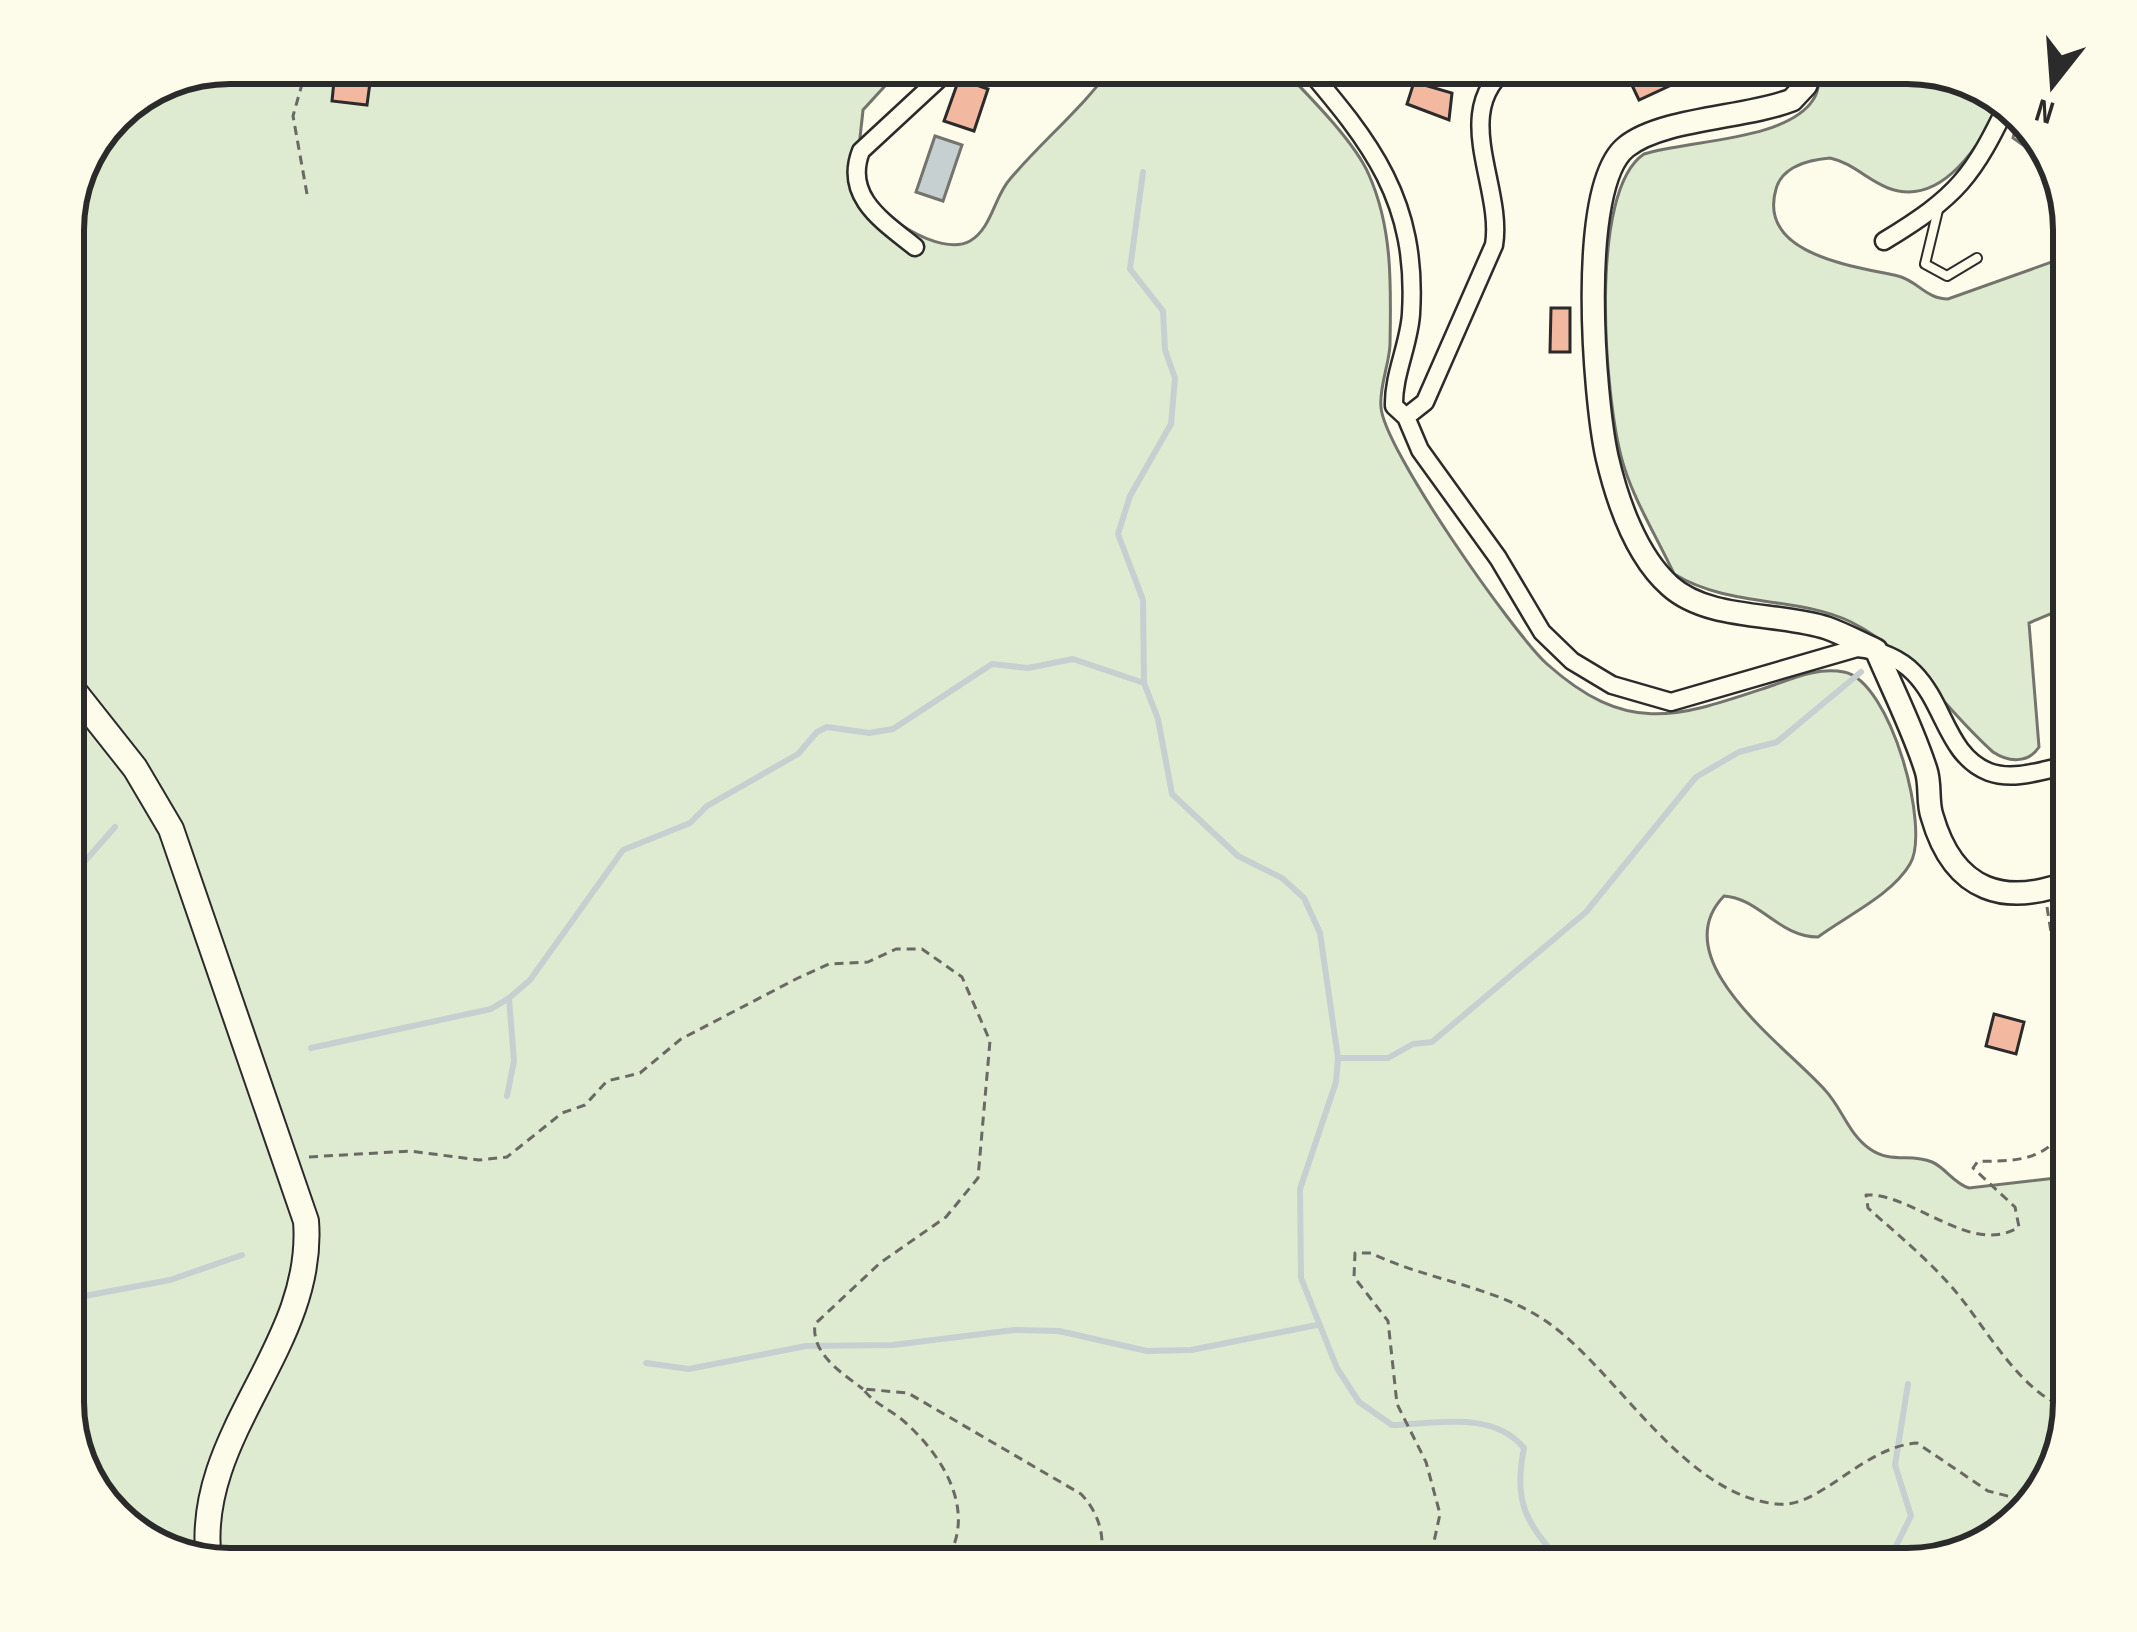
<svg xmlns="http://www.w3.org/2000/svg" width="2137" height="1632" font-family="'Sofia Sans Condensed',sans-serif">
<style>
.green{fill:#deebd1;stroke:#74746e;stroke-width:3}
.water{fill:#c7d0d0;stroke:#74746e;stroke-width:3}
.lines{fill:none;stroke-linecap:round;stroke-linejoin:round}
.stream{stroke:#c7d0d0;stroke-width:6}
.building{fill:#f2b8a0;stroke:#2b2b2b;stroke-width:3}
.service-casing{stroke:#2b2b2b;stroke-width:12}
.minor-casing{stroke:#2b2b2b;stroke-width:21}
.tertiary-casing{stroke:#2b2b2b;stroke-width:26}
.secondary-casing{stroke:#2b2b2b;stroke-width:28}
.path{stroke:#6a6964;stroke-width:3;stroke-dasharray:9 6;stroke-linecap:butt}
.service{stroke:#fdfbea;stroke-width:8}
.minor{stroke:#fdfbea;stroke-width:16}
.tertiary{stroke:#fdfbea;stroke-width:21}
.secondary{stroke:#fdfbea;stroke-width:24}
.rim{fill:none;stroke:#2b2b2b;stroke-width:6}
</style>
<rect width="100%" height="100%" fill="#fdfbea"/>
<path class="green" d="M230,63H906L863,110C861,133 855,161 863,184C873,213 940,258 970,241C992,228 994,197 1010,179C1044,139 1084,107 1115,63H1277C1304,91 1354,140 1369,175C1393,229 1391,287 1390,345C1389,365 1379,387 1381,407C1383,448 1513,633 1547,664C1630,738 1680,716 1774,685C1796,677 1820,667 1844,672C1891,681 1931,830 1910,864C1892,895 1846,916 1818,937C1779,937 1759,898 1724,896C1662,960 1787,1047 1825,1090C1842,1108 1849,1135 1870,1149C1891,1164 1911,1153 1932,1162C1946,1168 1953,1183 1969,1188L2074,1176C2074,1288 2103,1494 1979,1552C1959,1562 1929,1564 1907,1569H230L128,1534L63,1412V219L120,105Z
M1821,63H1907L2006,97C1984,136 1945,210 1888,188C1867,180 1853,163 1830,158C1808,160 1782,166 1776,189C1757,255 1854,266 1898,276C1918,281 1926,299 1948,299L2074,254V622L2050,614L2029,623L2039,747C2028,764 2008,762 1993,752C1943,708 1912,652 1851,622C1798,596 1730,608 1674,574C1657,537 1631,496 1621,456C1605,395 1588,191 1644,154C1688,140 1786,141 1813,100C1820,90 1819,75 1821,63Z
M2020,112L2057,157L2061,172L2013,138Z"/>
<path class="water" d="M935,136L962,145L943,201L916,192Z"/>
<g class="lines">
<path class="stream" d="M1143,172L1130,269L1163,311L1165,350L1175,378L1171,424L1130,496L1118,534L1143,600L1144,683L1158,719L1172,794L1238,856L1282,878L1304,898L1320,933L1338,1058L1336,1082L1300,1189L1301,1278L1337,1368L1359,1402L1392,1425C1435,1424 1493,1410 1524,1448C1512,1508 1529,1524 1566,1569
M63,886L115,827
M311,1048L491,1009L509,998
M1338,1058H1388L1413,1044L1432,1042L1586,912L1696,777L1739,752L1777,742L1861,672
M507,1096L514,1061L509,998L530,980L623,850L690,823L707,806L798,754L817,732L827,727L869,733L893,729L992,664L1028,668L1073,659L1144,683
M63,1300L170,1280L242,1255
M646,1363L689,1369L806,1346L893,1345L1014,1330L1059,1331L1147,1351L1191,1350L1317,1325
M1908,1384L1895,1465L1911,1516L1896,1546L1908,1569"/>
</g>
<path class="building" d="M1664,63H1672L1680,81L1639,100L1629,79Z
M335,71L371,75L367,105L332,101Z
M959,79L988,89L974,131L944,121Z
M1414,82L1452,93L1449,120L1407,104Z
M1551,308H1570V352H1550Z
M1994,1014L2024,1022L2016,1054L1986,1046Z"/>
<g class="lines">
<g class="service-casing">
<path id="service" d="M1938,210L1925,264L1947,276L1977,258"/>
</g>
<g class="minor-casing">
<path id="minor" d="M1303,63C1371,143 1418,200 1411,314C1409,345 1393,375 1394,406L1406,417L1420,450L1498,558L1542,632L1572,661L1612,685L1671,702L1857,648C1950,657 1930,749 1989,772C2016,782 2048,768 2074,764
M1884,241C1958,196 1973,177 2010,99
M915,247C884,222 843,197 861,151L956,63
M1406,417L1425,402L1494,245C1504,185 1446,107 1514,63"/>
</g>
<g class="tertiary-casing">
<path id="tertiary" d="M1811,63L1806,85L1792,100C1746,118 1662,118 1626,147C1577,186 1594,397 1607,457C1617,500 1636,556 1670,586C1709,621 1779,612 1827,628C1844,634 1860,643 1876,650C1893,690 1913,729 1926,770C1931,785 1927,802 1932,816C1954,893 2006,908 2074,880"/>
</g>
<g class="secondary-casing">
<path id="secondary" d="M63,677L135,768L171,829L306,1221C316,1347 192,1435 209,1562"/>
</g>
<path class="path" d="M307,194L293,116L308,63
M2047,907L2074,1077
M309,1157L410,1151L479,1160L507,1157L562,1113L585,1105L607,1081L640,1073L681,1039L798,978L829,964L868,962L896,949H922L962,977L990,1041L978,1178L946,1217L880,1263L815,1324C811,1354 842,1373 863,1389
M2072,1408C2025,1401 1985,1326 1956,1292C1930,1261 1898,1235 1868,1208L1866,1195C1914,1193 1971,1257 2019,1227L2015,1207L1973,1168L1978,1161C2037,1163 2067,1152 2074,1087
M940,1569C980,1520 948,1462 908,1425C894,1411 875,1405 863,1389L908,1393L1081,1494C1101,1515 1107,1542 1098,1569
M1041,1569L1079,1551L1099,1561
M1428,1569L1440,1514L1426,1462L1397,1404L1388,1321L1354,1277L1355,1253H1371C1428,1281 1498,1286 1550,1324C1620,1375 1684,1495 1777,1504C1820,1509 1862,1447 1917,1443L1988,1491L2039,1504"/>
<use href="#service" class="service"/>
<use href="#minor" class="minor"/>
<use href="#tertiary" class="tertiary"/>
<use href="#secondary" class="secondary"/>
</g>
<path d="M0 0H2137V1632H0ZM230 84H1907A146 146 0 0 1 2053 230V1402A146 146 0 0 1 1907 1548H230A146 146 0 0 1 84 1402V230A146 146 0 0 1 230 84Z" fill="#fdfbea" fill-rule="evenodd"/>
<path class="rim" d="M230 84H1907A146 146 0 0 1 2053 230V1402A146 146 0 0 1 1907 1548H230A146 146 0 0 1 84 1402V230A146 146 0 0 1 230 84Z"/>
<g transform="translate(2053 84) rotate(197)" stroke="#fdfbea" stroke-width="9" paint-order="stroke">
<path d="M0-9L21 45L0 30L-21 45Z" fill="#2b2b2b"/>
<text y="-18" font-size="33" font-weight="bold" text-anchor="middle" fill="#2b2b2b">N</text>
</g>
</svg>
